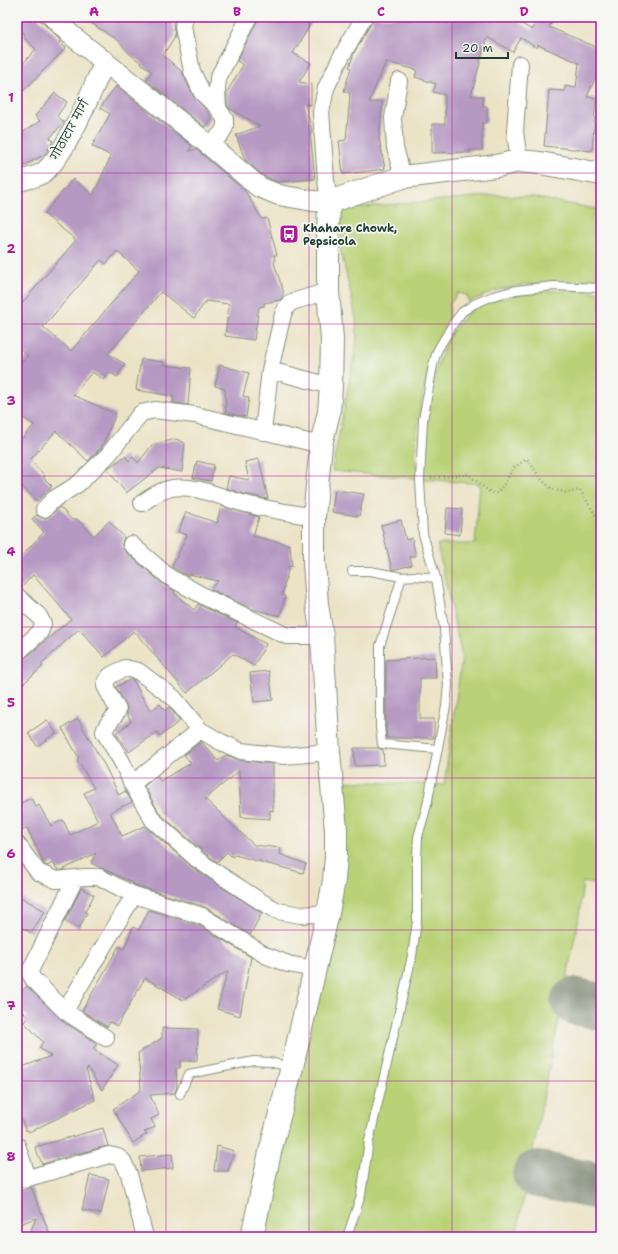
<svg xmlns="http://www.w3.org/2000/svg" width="618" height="1254" font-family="'Shantell Sans','Playpen Sans Deva',sans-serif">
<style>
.built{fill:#f2cfe1}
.green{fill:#bad277;stroke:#6c8856}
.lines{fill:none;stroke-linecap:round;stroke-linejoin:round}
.taxiway{stroke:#86907d;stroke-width:47}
.building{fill:#b699c3;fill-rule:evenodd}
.service-casing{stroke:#86907d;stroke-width:10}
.minor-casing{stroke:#86907d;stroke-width:18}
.tertiary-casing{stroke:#86907d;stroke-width:22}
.secondary-casing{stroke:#86907d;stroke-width:24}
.path{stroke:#86907d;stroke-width:2.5;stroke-dasharray:1 3;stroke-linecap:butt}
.service{stroke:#fff;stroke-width:8}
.minor{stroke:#fff;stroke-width:16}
.tertiary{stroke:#fff;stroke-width:20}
.secondary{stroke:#fff;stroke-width:22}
.grid{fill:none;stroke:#b5179e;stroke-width:1;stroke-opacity:0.55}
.labels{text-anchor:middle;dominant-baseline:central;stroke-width:3.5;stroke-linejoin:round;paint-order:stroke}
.street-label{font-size:11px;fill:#1f3d34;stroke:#f6f6f2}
.poi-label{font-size:11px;font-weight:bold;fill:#1f3d34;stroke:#f6f6f2;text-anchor:start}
.neatline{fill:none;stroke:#b5179e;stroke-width:1.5}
.grid-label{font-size:13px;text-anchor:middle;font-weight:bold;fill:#b5179e}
</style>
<rect width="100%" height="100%" fill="#f6f6f2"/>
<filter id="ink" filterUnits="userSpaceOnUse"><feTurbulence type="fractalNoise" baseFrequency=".025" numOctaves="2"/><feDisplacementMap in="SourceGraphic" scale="8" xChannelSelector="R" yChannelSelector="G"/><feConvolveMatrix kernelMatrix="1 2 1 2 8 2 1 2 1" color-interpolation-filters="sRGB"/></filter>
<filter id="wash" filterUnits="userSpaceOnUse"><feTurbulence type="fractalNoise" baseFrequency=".012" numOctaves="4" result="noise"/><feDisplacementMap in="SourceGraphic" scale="16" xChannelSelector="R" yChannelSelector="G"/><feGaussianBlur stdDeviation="0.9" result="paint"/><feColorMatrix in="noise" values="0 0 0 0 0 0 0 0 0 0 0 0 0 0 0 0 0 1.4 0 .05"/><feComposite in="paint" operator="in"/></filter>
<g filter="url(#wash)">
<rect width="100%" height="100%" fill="#ece3c6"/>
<path class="built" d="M601,104V161L595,160L596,133Z"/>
<path class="green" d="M498,195L533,197L601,210V283L557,282L521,285L498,290L469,302L467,295L458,293L450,304L449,319L439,337L430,360L420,408L415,452L416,467H424C427,422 430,350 464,317C485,296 539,291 568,290C579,290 590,292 601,292V885L583,882L579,916L516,1237H263L290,1116L342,781L444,785L462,657L437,544H475L480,484L332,471L357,341L356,318L341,251V209Z"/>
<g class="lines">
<path class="taxiway" d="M574,1001L601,1007
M536,1174L601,1187"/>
</g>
<g id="blocks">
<path class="building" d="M17,17H37L60,40L59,42L66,48L17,97V70L36,49L23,37L25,35L17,28Z
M82,17H175L173,23L175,36L163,55L182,72L194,97L208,112L211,117L205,127L146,80L152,72L130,54L117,40Z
M258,17H315L293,53L311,63L299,82L311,84V105L305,104L312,131L310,132L315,179L278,182L265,177L245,160L236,135L260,126L229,108L227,105V92L243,65L237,61L257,21Z
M373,17H510L532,30L540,17H555L549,27L601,49V65L587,97L596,98L592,151L544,146L549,90L565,91V86L576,88L579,63L538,45L537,48L521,38L513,52L487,37L471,96H483V106H487V123H482V150H469L470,152L432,153V124H445V95L433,92L436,84L415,77L417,70L386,62L369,102H383L379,138L385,169L370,171L343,174L339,141L346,140L350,96H349L350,93L344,91L351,68L349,67L355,51L372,22Z
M116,86L192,146L189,151L196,149L245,191L262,219L267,218L277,255H274L275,261L274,263L283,290V297L280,300L264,303V306L259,307L254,340L225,336L229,304L206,301L194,318L161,292L108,354L125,364L117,377L109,372L104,380L92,372L73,395L116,414L101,448L88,461L56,431L30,460L45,476L43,477L52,486L37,501L17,481V444L34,425L17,414V367L28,356L17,346V309L76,240L44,214L73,179L93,195L111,156L92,146L110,114L100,108ZM117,251L139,271L71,351L43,327L101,260L106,264Z
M55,93L67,102L57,116L64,122L50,138L53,141L45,154L17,170V136L40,121L35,116Z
M141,359L164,362L163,365L191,368L188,405L173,403V396L136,390Z
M220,365L249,373L243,396L249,398L246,417L226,413L225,389L215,386Z
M176,439L185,443L182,472L159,468L126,493L107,469L125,456L129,461L133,457L138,463L152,445Z
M259,459L268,499L244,494L226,488L229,476L249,480L245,462Z
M197,461L214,465L211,481L193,478Z
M335,490L364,494L359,516L332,512Z
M221,506L259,517L253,536L290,545L292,567L289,566L282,595L285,596L280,616L252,609L211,589L218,581L189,574L188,576L172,567L187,535L178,532L186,512L217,523Z
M60,507L72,520L77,519L94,536L109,521L124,537L122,543V547L125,551L163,584L175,591L174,593L194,610L198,604L237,623L235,627L266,644L254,666L233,654L187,693L134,631L104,657L79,629L41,664L43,666L17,689V662L23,660L71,619L33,575L21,588L17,587V561L44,532L32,519L37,515L41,518H47Z
M447,508L462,509L460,535L445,533Z
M401,520L406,540L412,538L416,556L410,557L412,565L392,570L381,525Z
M435,657L436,678H420V719H434V738H387L386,727V660Z
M269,671L273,700L254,702L250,673Z
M131,679L133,680L150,711L160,704L165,711L169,707L180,721L160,736L157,732L129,752L116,733L131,722L127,714V709L126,705L116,687Z
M78,719L106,768L119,795L125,791L132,802L110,812L122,836L145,826L193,868L262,913L250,935L205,907L138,886L133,884L134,883L91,863L96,853L62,870H58L53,863L47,866L45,865L27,828L17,833V805L31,798L36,807L39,805L51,826L63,820L70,835L98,821L84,793L94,788L77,759L79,758L62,728Z
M47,720L56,733L37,746L28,733Z
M201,741L218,761L226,755L240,760L273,764V811L270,810V819L241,817L239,771L205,799L254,845L281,848L280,854L306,864L303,873L235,855L232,857L227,852L217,862L204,852L160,814L144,786L157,776L160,781L191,763L184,755Z
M354,748H378L383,750L384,765L355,766Z
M81,888L94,895L85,912L87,913L79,928L65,921Z
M17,895L45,911L31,933L17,924Z
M149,910L198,925L251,957L240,1016L217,1009L228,971L183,1000L145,978L117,1026L110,1022L107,1027L82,1011L119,946L124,949L133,927L139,930Z
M27,986L67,1025V1024L97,1043L93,1049L118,1065L102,1090L88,1068L86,1069L95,1100L29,1132L28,1130L26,1131L17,1109V1069L51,1056L39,1048L43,1042L24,1022L28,1017L17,1006V996Z
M162,1028L198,1029L197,1061H180V1068H176L177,1086L175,1093L150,1095L159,1115L151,1119L155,1127L144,1132L147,1134L133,1143L113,1109L141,1090L138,1053L162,1038Z
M103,1128L108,1146L76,1154V1153L62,1158L42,1164L35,1147Z
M217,1146L234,1151L228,1171H214Z
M172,1154L173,1168L141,1171L140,1157Z
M90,1175L109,1179L101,1214L82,1210Z
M31,1187L51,1237H28L36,1218L17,1225V1192Z"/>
</g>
</g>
<g filter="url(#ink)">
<use href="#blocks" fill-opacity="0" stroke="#86907d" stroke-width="1"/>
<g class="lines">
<g class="service-casing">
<path id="service" d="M352,571H370L402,577L414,576L436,578
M402,577L380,646V727L382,744L438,749
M180,1094L189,1074L254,1061L269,1062L291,1067
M347,1237L361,1195L369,1141L412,956L417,921V859L418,837L427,805L446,706L448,685L444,628L436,578L423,534L420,480L423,420L433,365L437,351L453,324L462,312L474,304L493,296L516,290L554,286L601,288"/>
</g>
<g class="minor-casing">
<path id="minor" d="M185,17L183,27L192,71L202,93L218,108
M399,81L393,118L395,148L403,177
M209,145L221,134L225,127V119L218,108L217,90L218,78L249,17
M519,161L515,131L520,64
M329,202L326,180L321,112L326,88L340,59L364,17
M328,291L292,302L287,306L283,314L270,370L331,386
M263,432L270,370
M142,503C151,497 161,490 172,488C196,484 227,500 250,505C271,510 293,513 314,517
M44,509L54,499L78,484L108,455L141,413L155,410L195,415L321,445
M131,544L169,577L209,599L287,636H322
M17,596L39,616L43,624L40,632L17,653
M200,730L174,698L138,671L125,668L113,674L110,676L106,681L105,686L118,710C115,718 105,724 104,732L122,762L132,784L200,730L221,742L241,751L284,756L329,752
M132,784L153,820L198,860L220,875L260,901L278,911L301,915L328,913
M17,844L38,872L56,880L85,877H99L134,895L202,916L265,955L288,964L314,969
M75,879L31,969L30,974L33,979L65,1011L106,1038
M65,1011L134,895
M17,1145L28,1178
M17,1180L28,1178L109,1155L118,1157L123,1161L129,1174L145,1237"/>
</g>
<g class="tertiary-casing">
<path id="tertiary" d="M53,17L70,34L209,145L259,187L279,195L313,201L329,202
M17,182C24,179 34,178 41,174C64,160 93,88 105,61"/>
</g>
<g class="secondary-casing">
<path id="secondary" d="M252,1237L270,1152L292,1067L328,913L334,880L336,856V830L329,752L322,636L317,604L314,563V517L321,445L329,412L331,386L332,339L328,291V238L329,202L403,177L496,166L519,161L540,163L601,174"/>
</g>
<path class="path" d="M431,478L468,474L491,493H497L505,483L513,468L527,459L541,479L552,489L567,493L580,490L601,524"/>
<use href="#service" class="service"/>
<use href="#minor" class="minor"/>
<use href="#tertiary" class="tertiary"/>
<use href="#secondary" class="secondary"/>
</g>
</g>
<path class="grid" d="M166,17V1237M309,17V1237M452,17V1237M17,173H601M17,324H601M17,476H601M17,627H601M17,778H601M17,930H601M17,1081H601"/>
<defs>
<g id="bus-square" transform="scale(1)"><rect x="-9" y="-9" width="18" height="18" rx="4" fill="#b5179e" stroke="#f6f6f2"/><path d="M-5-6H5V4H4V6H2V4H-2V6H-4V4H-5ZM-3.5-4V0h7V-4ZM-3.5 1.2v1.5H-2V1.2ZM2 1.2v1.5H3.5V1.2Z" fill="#fff"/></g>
</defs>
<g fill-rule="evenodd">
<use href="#bus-square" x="289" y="234"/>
</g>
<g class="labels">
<g class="street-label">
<text transform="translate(70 130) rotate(-61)">गोठाटार मार्ग</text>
</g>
<g class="poi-label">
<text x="303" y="228">Khahare Chowk,<tspan x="303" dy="13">Pepsicola</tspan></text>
</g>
</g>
<rect width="618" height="1254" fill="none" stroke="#f6f6f2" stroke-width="44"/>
<path d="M456 52v6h52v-6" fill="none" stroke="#1f3d34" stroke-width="2"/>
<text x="462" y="52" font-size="12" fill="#1f3d34" stroke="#f6f6f2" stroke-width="3" paint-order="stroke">20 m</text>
<rect x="22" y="22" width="574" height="1210" class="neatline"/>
<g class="grid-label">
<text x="94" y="16">A</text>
<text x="237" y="16">B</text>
<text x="381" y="16">C</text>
<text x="524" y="16">D</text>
<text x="11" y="102">1</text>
<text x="11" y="253">2</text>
<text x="11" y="405">3</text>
<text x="11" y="556">4</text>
<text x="11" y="707">5</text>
<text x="11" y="858">6</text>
<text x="11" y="1010">7</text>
<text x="11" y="1161">8</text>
</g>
</svg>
